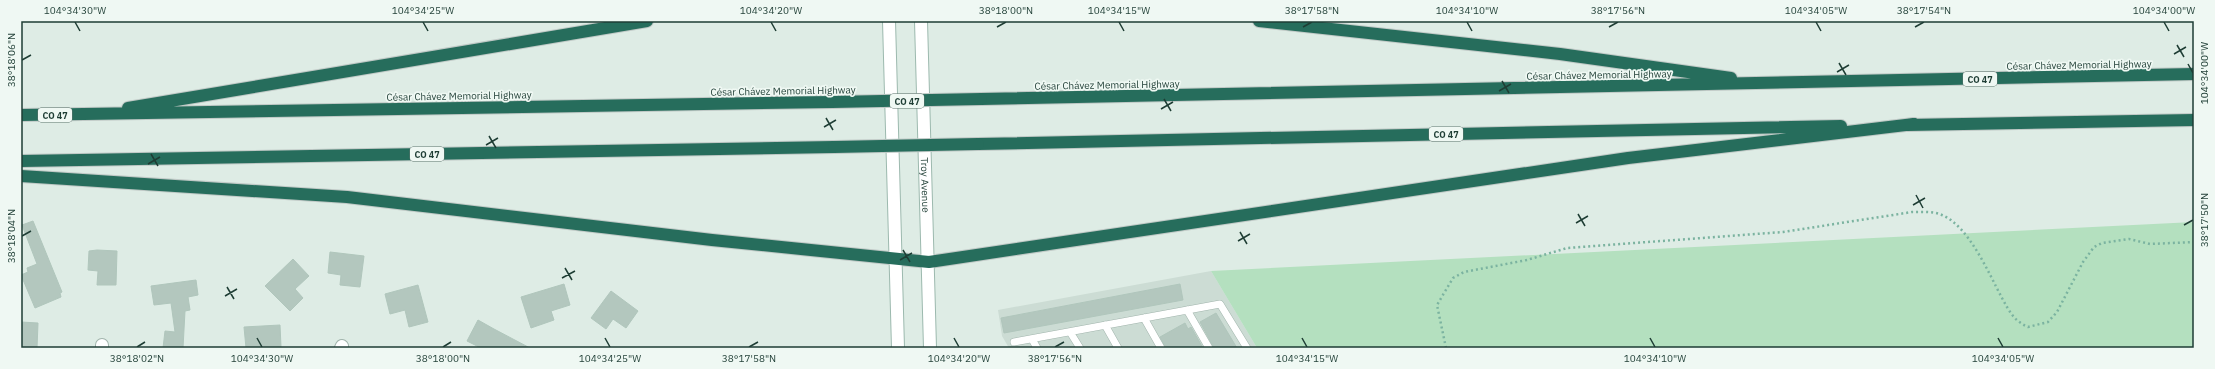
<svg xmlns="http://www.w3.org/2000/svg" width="2215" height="369" font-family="'IBM Plex Sans',sans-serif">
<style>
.built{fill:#ccdcd4}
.green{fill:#b4e0bf}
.building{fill:#b3c7be;stroke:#b0c6bc}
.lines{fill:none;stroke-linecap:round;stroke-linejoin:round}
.service-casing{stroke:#a1b4ac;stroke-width:8}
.minor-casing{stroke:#a1b4ac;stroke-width:14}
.secondary-casing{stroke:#9cb9ae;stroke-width:14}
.motorway-casing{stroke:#c0c9c6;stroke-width:14}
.path{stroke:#7bb3a0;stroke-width:2.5;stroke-dasharray:2 3;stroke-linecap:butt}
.service{stroke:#fff;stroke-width:7}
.minor{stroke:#fff;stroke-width:12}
.secondary{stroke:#fff;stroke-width:12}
.motorway{stroke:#266d5c;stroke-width:12}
.motorway-bridge-casing{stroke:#c0c9c6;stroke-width:14;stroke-linecap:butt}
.motorway-bridge{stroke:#266d5c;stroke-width:12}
.ticks{fill:none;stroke:#1e3d34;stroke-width:1.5}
.labels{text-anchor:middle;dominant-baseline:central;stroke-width:3.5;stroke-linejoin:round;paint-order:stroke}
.shield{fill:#eff8f3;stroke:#5d756d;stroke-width:1}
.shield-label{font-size:9px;font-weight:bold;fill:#1e3d34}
.street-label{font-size:10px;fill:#1e3d34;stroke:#eff8f3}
.neatline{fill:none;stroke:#1e3d34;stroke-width:1.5}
.ticks-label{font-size:10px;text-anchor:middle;fill:#1e3d34}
</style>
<rect width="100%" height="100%" fill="#deece5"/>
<path class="built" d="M1211,271L1257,348H1009L1002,336L998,310Z"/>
<path class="green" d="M2194,222V348H1257L1211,271Z"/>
<path class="building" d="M33,221L62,292L60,293L61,297L35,308L21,275L28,272L27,268L37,264L22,225Z
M97,250L117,251L116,285H97L98,271L88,270L89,251Z
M330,252L364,256L360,287L340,285L341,275L328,273Z
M293,259L309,276L295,289L303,298L290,311L265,286Z
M196,280L198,295L188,297L190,310L185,311L183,348H163L165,331L175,332L171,303L154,305L151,286Z
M564,284L570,305L551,311L554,320L531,328L521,297Z
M1180,284L1183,300L1004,333L1001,318Z
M418,285L428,322L409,327L405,310L390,314L385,294Z
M611,291L638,311L626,328L613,319L606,329L591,318Z
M1216,313L1237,348H1214L1200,322Z
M478,320L494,329L530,348H481L467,341Z
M21,322L38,323L37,348H21Z
M1185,323L1188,329L1191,327L1203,348H1166L1160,337Z
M280,325L281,347L246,348L244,327Z"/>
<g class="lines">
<g class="service-casing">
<path id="service" d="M1187,310L1209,348
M1144,318L1161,348
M1105,325L1118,348
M1070,332L1080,348
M1032,339L1037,348
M1014,342L1220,304L1247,348"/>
</g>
<g class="minor-casing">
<path id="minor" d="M102,348V345
M341,348L342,346"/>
</g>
<g class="secondary-casing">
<g id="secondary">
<path d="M889,21L898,348"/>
<path id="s1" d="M921,21L930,348"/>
</g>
</g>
<g class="motorway-casing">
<path id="motorway" d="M1259,21L1560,54L1731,78
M981,99L2194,74
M128,108L647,21
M21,115L832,102
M1907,125L2194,120
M978,144L1841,126
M21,161L834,147
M21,176L347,197L712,240L929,262L1628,158L1914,124"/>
</g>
<path class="path" d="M1446,348L1437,305L1453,278L1464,272L1527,260L1567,248L1783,232L1912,212C1922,212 1933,211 1942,215C1969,226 1989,274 2002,298C2009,311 2014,321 2028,327L2048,322L2057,312L2083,262L2094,247L2102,243L2129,239L2150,244L2194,242"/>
<use href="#service" class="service"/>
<use href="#minor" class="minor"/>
<use href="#secondary" class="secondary"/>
<use href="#motorway" class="motorway"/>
<g class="motorway-bridge-casing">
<path id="motorway-bridge" d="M832,102L981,99
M834,147L978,144"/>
</g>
<use href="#motorway-bridge" class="motorway-bridge"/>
</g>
<path class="ticks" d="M75,22L80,31M423,22L428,31M771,22L776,31M1119,22L1124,31M1467,22L1472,31M1816,22L1821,31M2164,22L2169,31M997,27L1006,22M1303,27L1312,22M1609,27L1618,22M1915,27L1924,22M2177,45L2184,57M2174,54L2186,47M22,60L31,55M1839,63L1846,75M2188,64L2193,73M1837,72L1849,65M1502,81L1509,93M1499,91L1511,84M1164,99L1171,111M1161,109L1173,102M826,118L833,130M824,127L836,120M489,136L496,148M486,145L498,138M151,154L158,166M148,164L160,157M1916,195L1923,208M1913,205L1925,198M1578,214L1585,226M1576,223L1588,216M2184,225L2193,220M1240,232L1247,244M22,236L31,231M1238,241L1250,234M903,250L910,262M900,260L912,253M565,268L572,280M562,278L575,271M227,287L234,299M225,296L237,289M257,338L262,347M605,338L610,347M954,338L959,347M1302,338L1307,347M1650,338L1655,347M1998,338L2003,347M137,347L145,342M443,347L451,342M749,347L758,342M1055,347L1064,342"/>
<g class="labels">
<g class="shield">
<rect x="1963" y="72" width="34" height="14" rx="3"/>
<rect x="890" y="94" width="34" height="14" rx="3"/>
<rect x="38" y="108" width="34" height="14" rx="3"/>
<rect x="1429" y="127" width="34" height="14" rx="3"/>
<rect x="410" y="147" width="34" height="14" rx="3"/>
</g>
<g class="shield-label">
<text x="1980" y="79">CO 47</text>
<text x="907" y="101">CO 47</text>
<text x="55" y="115">CO 47</text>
<text x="1446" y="134">CO 47</text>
<text x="427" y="154">CO 47</text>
</g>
<g class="street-label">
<text transform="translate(2079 65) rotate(-1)">César Chávez Memorial Highway</text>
<text transform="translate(1599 75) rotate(-1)">César Chávez Memorial Highway</text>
<text transform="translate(1107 85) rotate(-1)">César Chávez Memorial Highway</text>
<text transform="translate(783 91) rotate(-1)">César Chávez Memorial Highway</text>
<text transform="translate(459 96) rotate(-1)">César Chávez Memorial Highway</text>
<text stroke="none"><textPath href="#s1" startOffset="164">Troy Avenue</textPath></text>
</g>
</g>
<rect width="2215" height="369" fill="none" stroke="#eff8f3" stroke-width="44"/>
<rect x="22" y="22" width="2171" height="325" class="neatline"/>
<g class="ticks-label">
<text x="75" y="14">104°34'30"W</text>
<text x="423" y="14">104°34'25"W</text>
<text x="771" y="14">104°34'20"W</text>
<text x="1006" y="14">38°18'00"N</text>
<text x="1119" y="14">104°34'15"W</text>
<text x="1312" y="14">38°17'58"N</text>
<text x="1467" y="14">104°34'10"W</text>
<text x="1618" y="14">38°17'56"N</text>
<text x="1816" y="14">104°34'05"W</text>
<text x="1924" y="14">38°17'54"N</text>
<text x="2164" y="14">104°34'00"W</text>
<text transform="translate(11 60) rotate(-90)" y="4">38°18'06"N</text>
<text transform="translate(2204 73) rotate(-90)" y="4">104°34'00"W</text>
<text transform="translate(2204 220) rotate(-90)" y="4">38°17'50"N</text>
<text transform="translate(11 236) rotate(-90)" y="4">38°18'04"N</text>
<text x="137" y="362">38°18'02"N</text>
<text x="262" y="362">104°34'30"W</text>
<text x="443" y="362">38°18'00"N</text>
<text x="610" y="362">104°34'25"W</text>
<text x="749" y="362">38°17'58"N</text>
<text x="959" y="362">104°34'20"W</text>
<text x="1055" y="362">38°17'56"N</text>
<text x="1307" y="362">104°34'15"W</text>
<text x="1655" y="362">104°34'10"W</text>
<text x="2003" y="362">104°34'05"W</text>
</g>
</svg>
